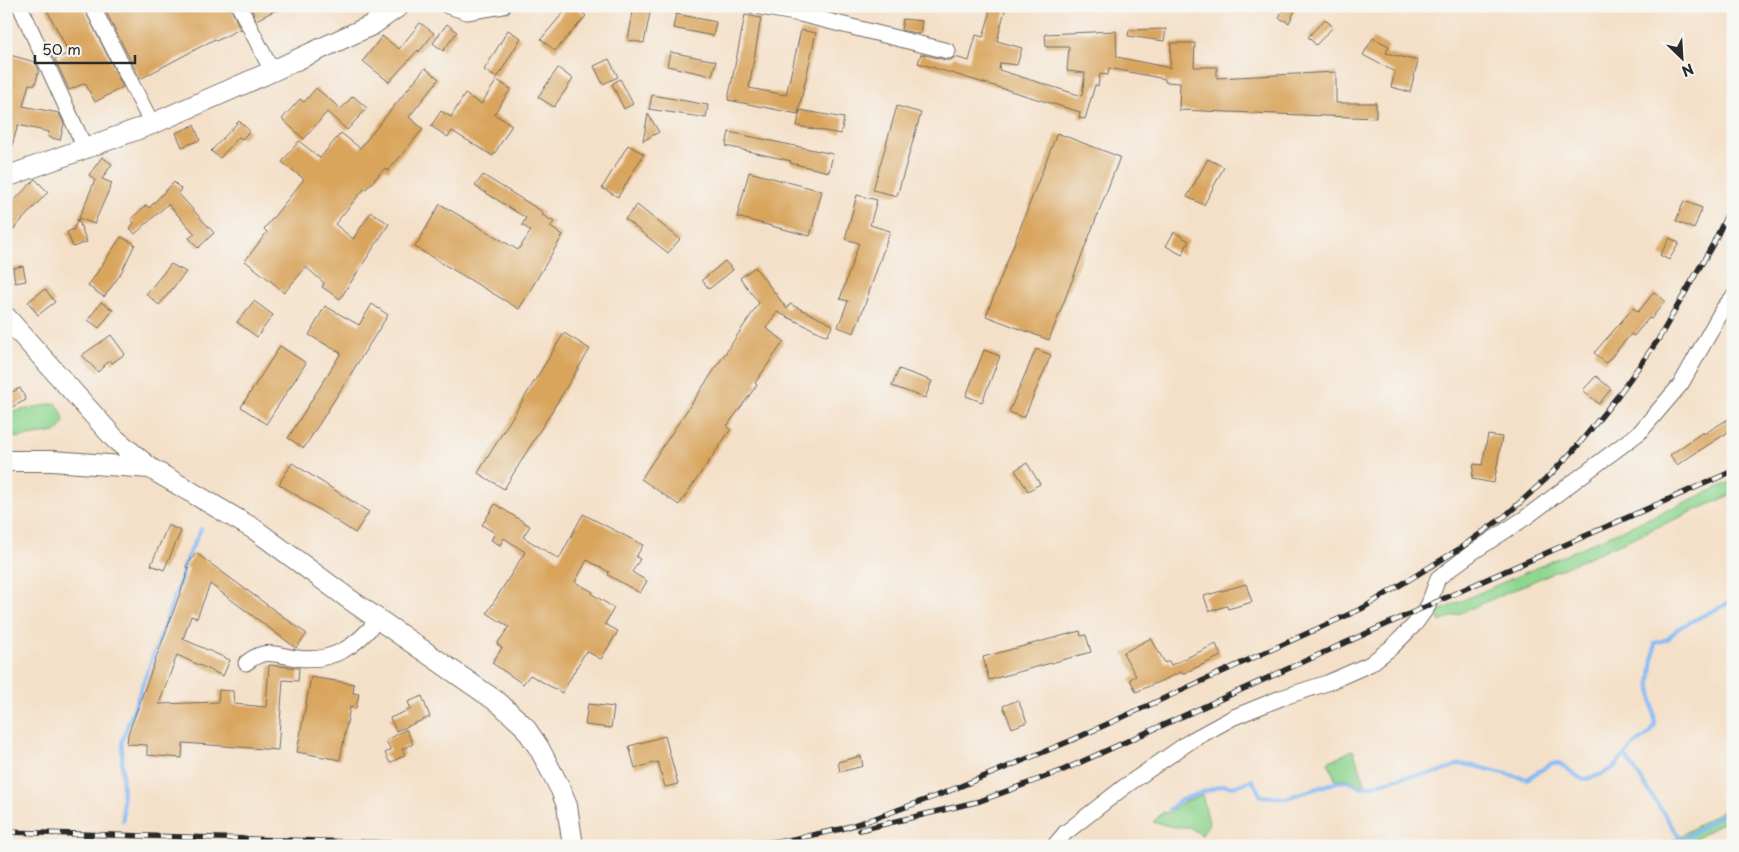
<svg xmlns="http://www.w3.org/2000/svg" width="1739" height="852" font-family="'Playpen Sans',sans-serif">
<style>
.green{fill:#8fd690;stroke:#5d805e}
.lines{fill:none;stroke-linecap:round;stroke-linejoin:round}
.stream{stroke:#85baf4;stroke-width:4}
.building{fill:#d9a55d}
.minor-casing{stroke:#716a62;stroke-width:17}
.major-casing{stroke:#716a62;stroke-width:22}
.minor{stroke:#fff;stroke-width:15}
.major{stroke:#fff;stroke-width:20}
.rail-casing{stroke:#2b2b2b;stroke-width:5.5}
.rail{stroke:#f6f6f2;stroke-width:4;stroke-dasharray:11;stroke-linecap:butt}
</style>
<rect width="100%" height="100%" fill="#f6f6f2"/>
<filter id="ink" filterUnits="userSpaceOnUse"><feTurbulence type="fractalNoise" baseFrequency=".02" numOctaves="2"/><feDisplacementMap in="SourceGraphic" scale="10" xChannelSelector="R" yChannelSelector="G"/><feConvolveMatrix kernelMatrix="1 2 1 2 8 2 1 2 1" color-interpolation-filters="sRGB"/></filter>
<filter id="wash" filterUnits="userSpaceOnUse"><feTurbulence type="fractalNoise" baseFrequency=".0096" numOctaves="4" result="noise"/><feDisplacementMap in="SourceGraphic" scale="20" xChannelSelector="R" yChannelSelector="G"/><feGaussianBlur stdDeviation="1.12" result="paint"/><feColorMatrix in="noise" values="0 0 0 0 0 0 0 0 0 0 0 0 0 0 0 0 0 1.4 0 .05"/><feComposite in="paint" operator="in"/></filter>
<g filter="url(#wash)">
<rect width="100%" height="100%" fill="#f4e0c8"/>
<path class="green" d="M56,403C63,414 69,424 55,432L6,439V413Z
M1733,481V494L1440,622L1436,612Z
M1353,750L1366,785H1360L1349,779L1336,780L1328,762Z
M1202,795L1209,823L1202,835L1189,827H1175L1153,822L1163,812L1167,813L1182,803Z
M1733,804V816L1689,843L1684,846H1664Z"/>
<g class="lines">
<path class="stream" d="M1625,755L1681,840
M1169,809L1181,800L1203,792L1224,785L1233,787L1252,780L1261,796L1286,798L1337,782L1349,781L1361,788L1403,777L1440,772L1459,764L1475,766L1527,779L1552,763H1559L1580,778L1586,779L1600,775L1613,768L1633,746L1650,733L1655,725L1650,682L1655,643L1668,639L1678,628L1733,601
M123,820L122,741L182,576L183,566L201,529
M1672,846L1733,808"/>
</g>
<g id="blocks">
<path class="building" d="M45,6H83L123,87L95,102L85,83L69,90L55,59L69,53Z
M103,6H230L240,29L216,41L215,39L140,79Z
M250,6H284L256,20Z
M569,6H574L586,16L555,51L541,39Z
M634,6L651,8L644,43L628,40Z
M989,6H1006L997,41L1022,48L1017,65L1000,63L999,70L1082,96L1085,73L1067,71L1069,47H1046L1045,34L1116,31L1117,57L1170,68L1171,43H1195L1194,67H1217V78L1336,72V103H1376V118L1179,110L1180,83L1165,82V79L1109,68L1108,75L1100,74L1098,86L1095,85L1085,119L1079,118L1080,112L918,63L921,54L946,60H951L955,57L969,61L976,35L983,37L989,17Z
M1284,6H1297L1289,23L1279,18Z
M676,14L716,22L713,36L673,28Z
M745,15L761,18L749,88L786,95L801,30L816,33L798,114L728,100Z
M903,19L922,21L920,34L901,30Z
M1325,19L1333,27L1316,45L1308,37Z
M420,23L434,33L419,52L418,50L389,82L363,61L382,36L399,49Z
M447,24L457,32L443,51L433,43Z
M1166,29L1164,41L1128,36L1129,30Z
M508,30L521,38L497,78L484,70Z
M1373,38L1389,46L1386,53L1418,61L1410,92L1391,87L1395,72L1363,55Z
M670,52L716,61L712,76L667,66Z
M6,54L35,62L39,70L35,85L29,84L23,106L59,113L64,124L60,140L48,137L49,132L18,125L9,156L6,155Z
M609,59L618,77L603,84L594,66Z
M425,68L439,79L409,117L423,129L388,171L385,168L366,189L365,188L335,224L353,239L371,212L389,224L340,299L322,287L324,283L306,267L284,293L272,282L245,261L267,232L264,229L304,179L282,162L299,141L320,158L341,133L360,148Z
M558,68L573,79L554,107L538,97Z
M620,79L633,104L624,109L612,84Z
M497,80L511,89L494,114L512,125L493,156L452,131L448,137L431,126L441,111L451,117L465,94L481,104Z
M316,88L341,109L353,96L367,108L347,130L327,112L304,139L282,119L300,99L304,102Z
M652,95L708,105L706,118L649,109Z
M897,106L921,113L897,196L873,190Z
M800,110L844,118L841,134L797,126Z
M648,114L659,132L643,141Z
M239,121L250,131L242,139L239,137L220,158L211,151Z
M194,125L200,140L182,147L176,133Z
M729,132L833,154L829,172L790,163L791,161L726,146Z
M1057,133L1120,157L1049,340L986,316Z
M628,145L644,154L618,197L602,188Z
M102,157L112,164L102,179L112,183L94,224L79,218L95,180L89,175Z
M1208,159L1224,167L1204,205L1187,197Z
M749,172L822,191L810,236L737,217Z
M483,175L543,212L542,215L554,222L550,227L563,235L519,309L415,247L440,204L518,250L531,231L522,225L526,218L475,186Z
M35,179L48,192L6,237V209Z
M174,182L181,189L178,193L214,233L198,248L189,238L195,234L168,204L135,234L130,228L134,223L131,219L146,205L149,208Z
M857,195L877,200L870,225L890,231L864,307L854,333L838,327L848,301L840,299L859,243L845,239Z
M1684,201L1702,208L1694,229L1676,221Z
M637,205L680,239L668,253L625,219Z
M78,219L87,242L73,247L67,232L74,229Z
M1174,232L1189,241L1182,255L1166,246Z
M121,237L135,244L120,275L104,297L88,286Z
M1670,238L1679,243L1669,260L1660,255Z
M725,261L733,270L709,289L702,280Z
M171,264L186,272L159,305L146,294Z
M23,266L26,281L15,283L13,268Z
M755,267L787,309L790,304L833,325L827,336L777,312L766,328L784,341L755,383L757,385L727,426L731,429L679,505L641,479L759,303L740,278Z
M45,289L55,302L38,315L28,302Z
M1654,292L1665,301L1651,319L1649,318L1634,336L1631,334L1606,363L1594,353L1633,308L1638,312Z
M254,301L273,315L257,337L237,322Z
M101,302L113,310L99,328L88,320Z
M372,304L388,315L304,448L288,438L341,353L309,335L325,306L359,325Z
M564,333L590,349L504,489L478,473Z
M111,335L125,354L112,363L110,360L98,372L82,355Z
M280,346L306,363L266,424L241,407Z
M1036,349L1051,355L1024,418L1009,412Z
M984,350L1000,356L982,402L966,396Z
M899,369L932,381L925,398L892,386Z
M1596,376L1611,389L1599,404L1583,390Z
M20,388L26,400L6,410V395Z
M1733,416V429L1677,465L1670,455L1703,432L1704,434Z
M1488,435L1502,437L1494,483L1472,479L1474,464L1482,465Z
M292,463L369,512L355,533L279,484Z
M1027,463L1040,484L1028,491L1015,470Z
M495,504L530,526L523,537L559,559L583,514L643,545L636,557L640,559L632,572L647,581L640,593L608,575L609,572L587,560L575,582L593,592L592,594L614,608L605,624L618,631L601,659L586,651L562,693L530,675L523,684L492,663L502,648L497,644L509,627L487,613L525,552L504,538L500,545L491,540L495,533L482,525Z
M168,525L181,531L164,570L151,565Z
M196,553L307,634L296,648L210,584L197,618L191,616L183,639L230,660L223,676L177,655L159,704L218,702L219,690L233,691L234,704L266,707L269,665L299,668L298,681L283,680L278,750L183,743L182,758L147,755V745L127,744L128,734L189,569L186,567Z
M1246,584L1252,602L1228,609L1227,606L1209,611L1204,596Z
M1080,631L1081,636L1086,635L1091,652L989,680L983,657Z
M1151,638L1165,663L1169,661L1171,665L1216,644L1221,656L1182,674L1181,672L1136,692L1130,679L1136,676L1123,653Z
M311,677L354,684L353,693L359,694L356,708L350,707L340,760L297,752Z
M422,696L430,717L396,731L390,718L411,709L408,702Z
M1018,700L1027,722L1012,728L1003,706Z
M588,704L614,707L611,728L585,725Z
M406,729L413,744L402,749L405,755L390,763L385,753L391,750L386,741Z
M665,736L678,784L665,787L658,762L635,768L629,746Z
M861,756L863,766L840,772L838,762Z"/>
</g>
</g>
<g filter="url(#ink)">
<use href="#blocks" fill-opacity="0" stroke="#716a62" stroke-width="1"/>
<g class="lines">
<g class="minor-casing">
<path id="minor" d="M20,6L85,148
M92,6L152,124
M239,6L272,71
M448,6L467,12L503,6
M755,6L800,14L948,51
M246,663C266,647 275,655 296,658C333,663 357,646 378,619
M1054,846L1065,833L1124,787L1192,740L1234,717L1281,698L1327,683L1370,664L1392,647L1415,624L1428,606L1438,578L1473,552L1525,518L1640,432L1681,384L1723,309L1733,297"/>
</g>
<g class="major-casing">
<path id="major" d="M6,177L152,124L266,74L372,25L399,6
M6,317L115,439L150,468L254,529L349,599L499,703L524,726L539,748L561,790L567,806L573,846
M6,461H52L150,468"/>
</g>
<use href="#minor" class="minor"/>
<use href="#major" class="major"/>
<g class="rail-casing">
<path id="rail" d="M860,830L980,801L1061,771L1476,584L1733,471
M6,832L497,846
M779,842L841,829L870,820L944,793L1070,741L1363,608L1459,549L1505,516L1545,480L1575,449L1617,397L1658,340L1713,244L1733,203
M6,844L50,846
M691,846L785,841"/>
</g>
<use href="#rail" class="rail"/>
</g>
</g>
<rect width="1739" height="852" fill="none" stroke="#f6f6f2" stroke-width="25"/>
<g transform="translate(1682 58) rotate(155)" stroke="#f6f6f2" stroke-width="4" paint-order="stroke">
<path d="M0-4L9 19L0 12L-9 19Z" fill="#2b2b2b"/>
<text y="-8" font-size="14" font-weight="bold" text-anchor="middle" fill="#2b2b2b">N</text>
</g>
<path d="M35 55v8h100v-8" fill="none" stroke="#2b2b2b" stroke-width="2.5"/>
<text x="42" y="55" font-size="15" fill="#2b2b2b" stroke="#f6f6f2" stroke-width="4" paint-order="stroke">50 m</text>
</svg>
